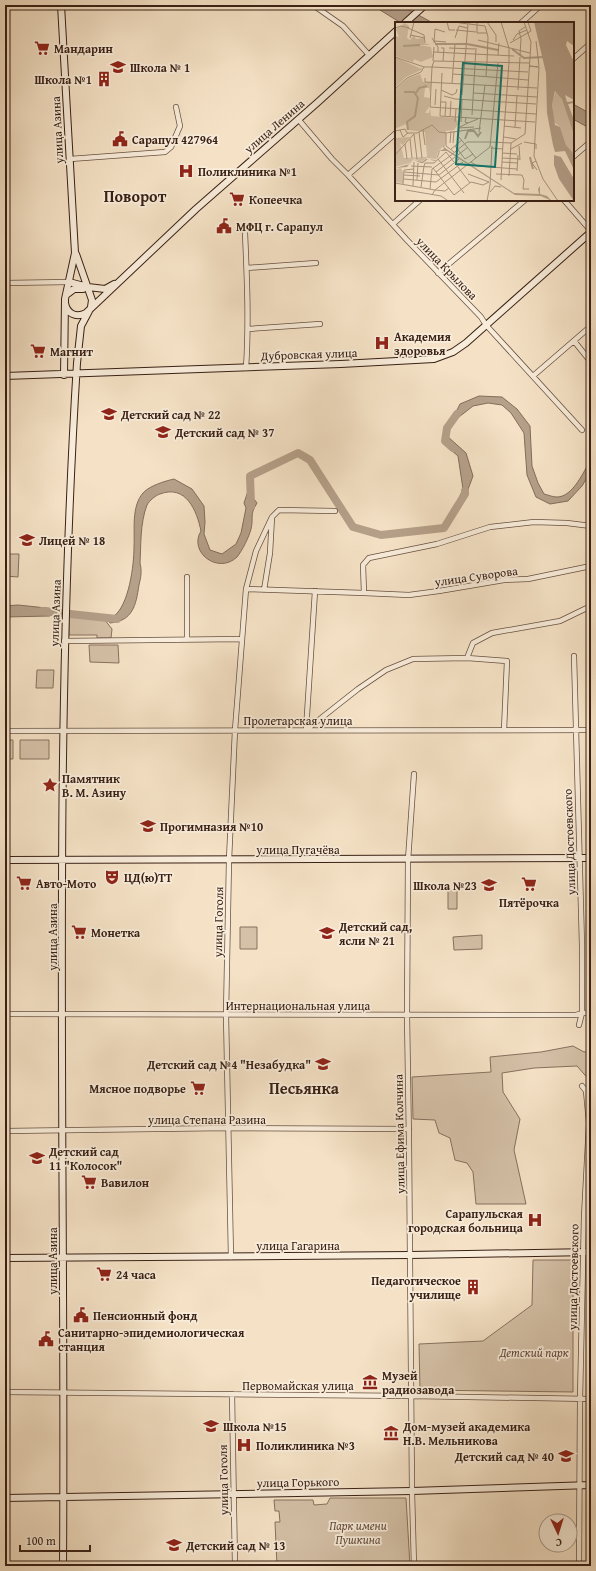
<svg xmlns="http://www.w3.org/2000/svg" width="596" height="1571" font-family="'Gentium Book Plus',serif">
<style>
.green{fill:#d5c1a8;stroke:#87705e}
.water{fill:#b5a08a;stroke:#836d5b}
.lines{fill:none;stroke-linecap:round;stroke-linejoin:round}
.river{stroke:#b5a08a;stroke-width:8}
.street-casing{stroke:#685041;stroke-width:6}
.secondary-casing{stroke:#392015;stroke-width:8}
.street{stroke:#f8ecda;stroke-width:4.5}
.secondary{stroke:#f8ecda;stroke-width:6}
.labels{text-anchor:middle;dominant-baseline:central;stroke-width:3.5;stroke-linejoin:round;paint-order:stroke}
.poi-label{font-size:12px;font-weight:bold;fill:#392015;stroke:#f8ecda;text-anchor:start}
.street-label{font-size:12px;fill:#392015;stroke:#f8ecda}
.park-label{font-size:12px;font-style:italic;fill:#60483a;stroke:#f8ecda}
.district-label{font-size:16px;font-weight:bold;fill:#392015;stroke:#f8ecda}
.inset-river{fill:none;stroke:#b5a08a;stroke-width:2}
.inset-road{fill:none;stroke:#aa947f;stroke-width:1}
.view{fill:#0f766e;fill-opacity:0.15;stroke:#0f766e;stroke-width:2}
.inset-edge{fill:none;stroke:#392015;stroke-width:2}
</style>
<rect width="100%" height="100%" fill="#f5e2c6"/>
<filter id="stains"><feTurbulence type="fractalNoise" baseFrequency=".005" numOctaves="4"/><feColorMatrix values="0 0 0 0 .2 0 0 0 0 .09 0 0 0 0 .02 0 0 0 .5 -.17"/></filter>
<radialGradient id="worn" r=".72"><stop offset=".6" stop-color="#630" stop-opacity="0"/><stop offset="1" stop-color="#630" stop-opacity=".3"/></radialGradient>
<path class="green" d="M5,554H19L18,577L5,576Z
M69,616L104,619L112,629L111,638H97V635H69Z
M89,645H118L119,663L90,662Z
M37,670H54L53,688H36Z
M5,740H13V759H5Z
M20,740H49V759H20Z
M448,890H457V909H448Z
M240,927H257V949H240Z
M482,935V949L454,950L453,937Z
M573,1046L584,1052L591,1051V1082L577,1066L534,1068L502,1073L503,1092L520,1119L514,1150L526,1204H476L473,1172L467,1163L455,1160L450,1138L439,1133L435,1120L413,1119L412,1077L491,1072L490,1057L541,1052Z
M533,1260H573V1392L420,1390L419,1344L483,1341L532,1305Z
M590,1260H591V1393H587Z
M330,1498H406L410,1566H277L275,1522H280L279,1511H275L274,1500H313L314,1505L327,1504Z"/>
<path class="water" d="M372,5H400L433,23H401Z
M573,104L591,114V129L573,119Z
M479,396L502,397L517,409L530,426L532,466L538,483L544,494C548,495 553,497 557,497C573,497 584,471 591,459V471L582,486L568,501L550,504L536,497L527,475L524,433L511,413L502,405L488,403L473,406L450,424L460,404Z
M447,436L466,453L473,476L464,500L459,498L463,489L458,456L444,444Z
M174,479L192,489L204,506L205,522L204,534L210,550L222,554L236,544L241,533L246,508L244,503L248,491L257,503C249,516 254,516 251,529C249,537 242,551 237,557C218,575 188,552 201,531C197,511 186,484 160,494C156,495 149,501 147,505C140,523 141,545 140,563C142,571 141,577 139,585C136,605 133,621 110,623L106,619L107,615L114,616C129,605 134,565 134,547C135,530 131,507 143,493C149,486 165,481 174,479Z
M18,605L56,609L50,616L5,617V606Z"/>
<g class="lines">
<path class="river" d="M453,448L445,441L447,428L457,414
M251,506L250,476L298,453L310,460L353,527L381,535L444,528L465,494V491
M42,611L117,619"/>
<g class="street-casing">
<path id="street" d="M313,5L343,26L369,55
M521,23L541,5
M573,59L591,43
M298,119L332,159L348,175L406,239L481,317L486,325L582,430
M573,157L588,144
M70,159L165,152L171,147L180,126L176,107
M348,175L396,133
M564,200L591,231
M393,224L420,200
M245,233C247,278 249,323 246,368
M247,268L316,263
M438,273L525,200
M5,283L69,282
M248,329L320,324
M574,341L591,362
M533,376L591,326
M246,589L364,593L363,565L369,558L437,544L490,527L534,522L567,523L591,526
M264,590L270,553L272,517L279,510L335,511
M364,593L409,595L439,591L504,580L528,579L591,566
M187,639V577
M64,641L242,639
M574,656L582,945V1013L579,1025
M467,658L473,643L492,633L560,621L591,606
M306,730L358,689L386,670L413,659L467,658L507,661L504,730
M306,730L315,591
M5,731L591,730
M414,774L408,860L407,1015L409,1142L412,1491L414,1566
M5,1014L576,1015L582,1013H591
M5,1131L229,1128L409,1129
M231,1257L226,1015L229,860L235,730L246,589L256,551L272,517
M5,1392L411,1396L591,1399
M232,1394L235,1566
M579,1566L580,1399L584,1217L589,1123L586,1091L582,1086"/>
</g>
<g class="secondary-casing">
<path id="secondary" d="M61,5L75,253L65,299L64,375
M405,23L425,5
M76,254L92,300L91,307
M69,282L88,287L105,289L114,284
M66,295L74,289H83
M65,303C67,314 76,318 86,313L196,209L317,103L396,31
M5,376L341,364L434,359L453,352L466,343L591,232
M5,860L591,858
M5,1258L410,1255L591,1252
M5,1498L412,1491L591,1485
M63,1566C66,1165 52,763 77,363L81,326L89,311"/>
</g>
<use href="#street" class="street"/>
<use href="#secondary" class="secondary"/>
</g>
<defs>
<g id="supermarket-bare" transform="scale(1.2)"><path d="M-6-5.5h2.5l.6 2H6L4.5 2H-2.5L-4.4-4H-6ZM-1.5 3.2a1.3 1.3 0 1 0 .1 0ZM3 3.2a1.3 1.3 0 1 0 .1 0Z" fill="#8f2418" stroke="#f8ecda" stroke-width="2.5" paint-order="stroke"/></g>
<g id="school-bare" transform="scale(1.2)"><path d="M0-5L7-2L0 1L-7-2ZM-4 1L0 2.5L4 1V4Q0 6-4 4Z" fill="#8f2418" stroke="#f8ecda" stroke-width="2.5" paint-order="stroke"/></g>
<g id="building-bare" transform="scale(1.2)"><path d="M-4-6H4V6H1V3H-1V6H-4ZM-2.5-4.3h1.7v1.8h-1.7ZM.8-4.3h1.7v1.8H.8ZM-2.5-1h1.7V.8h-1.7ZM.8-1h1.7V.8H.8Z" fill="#8f2418" stroke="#f8ecda" stroke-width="2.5" paint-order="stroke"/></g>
<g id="civic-bare" transform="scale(1.2)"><path d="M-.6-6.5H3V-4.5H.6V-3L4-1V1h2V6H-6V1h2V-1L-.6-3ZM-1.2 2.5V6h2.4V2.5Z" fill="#8f2418" stroke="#f8ecda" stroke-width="2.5" paint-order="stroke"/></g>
<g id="hospital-bare" transform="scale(1.2)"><path d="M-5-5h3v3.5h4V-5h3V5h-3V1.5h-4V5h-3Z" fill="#8f2418" stroke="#f8ecda" stroke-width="2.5" paint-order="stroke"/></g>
<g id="sight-bare" transform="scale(1.2)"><path d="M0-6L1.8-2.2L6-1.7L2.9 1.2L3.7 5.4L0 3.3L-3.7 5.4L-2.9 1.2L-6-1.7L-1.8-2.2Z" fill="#8f2418" stroke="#f8ecda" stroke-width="2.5" paint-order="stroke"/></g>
<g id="theatre-bare" transform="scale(1.2)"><path d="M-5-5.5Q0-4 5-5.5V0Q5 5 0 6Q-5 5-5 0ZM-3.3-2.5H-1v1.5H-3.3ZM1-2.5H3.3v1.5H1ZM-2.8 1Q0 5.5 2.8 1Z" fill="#8f2418" stroke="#f8ecda" stroke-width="2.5" paint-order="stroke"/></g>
<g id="museum-bare" transform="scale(1.2)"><path d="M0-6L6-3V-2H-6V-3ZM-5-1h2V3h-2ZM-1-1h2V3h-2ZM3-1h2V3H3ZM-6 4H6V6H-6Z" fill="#8f2418" stroke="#f8ecda" stroke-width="2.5" paint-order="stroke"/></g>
</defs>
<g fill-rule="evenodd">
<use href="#supermarket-bare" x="42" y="48"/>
<use href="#school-bare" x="118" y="67"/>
<use href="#building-bare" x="104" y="79"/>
<use href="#civic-bare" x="120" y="139"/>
<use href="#hospital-bare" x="186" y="171"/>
<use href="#supermarket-bare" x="237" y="199"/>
<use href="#civic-bare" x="224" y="226"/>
<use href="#hospital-bare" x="382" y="343"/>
<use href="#supermarket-bare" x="38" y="351"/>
<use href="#school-bare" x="109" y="414"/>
<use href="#school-bare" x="163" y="432"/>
<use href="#school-bare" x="27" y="540"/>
<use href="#sight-bare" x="50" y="785"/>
<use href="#school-bare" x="148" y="826"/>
<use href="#theatre-bare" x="112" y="877"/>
<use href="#supermarket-bare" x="24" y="883"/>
<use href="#supermarket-bare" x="529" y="884"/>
<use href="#school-bare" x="489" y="885"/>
<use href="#supermarket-bare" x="79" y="932"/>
<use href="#school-bare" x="327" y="933"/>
<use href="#school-bare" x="323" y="1064"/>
<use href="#supermarket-bare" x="198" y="1088"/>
<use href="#school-bare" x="37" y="1158"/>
<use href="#supermarket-bare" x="89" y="1182"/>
<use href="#hospital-bare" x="535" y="1220"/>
<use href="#supermarket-bare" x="104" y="1274"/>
<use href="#building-bare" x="473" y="1287"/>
<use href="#civic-bare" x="81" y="1315"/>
<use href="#civic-bare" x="46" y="1339"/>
<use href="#museum-bare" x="370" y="1382"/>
<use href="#school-bare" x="211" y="1426"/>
<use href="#museum-bare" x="391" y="1433"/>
<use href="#hospital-bare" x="244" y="1445"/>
<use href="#school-bare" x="566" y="1456"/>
<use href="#school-bare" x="174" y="1545"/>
</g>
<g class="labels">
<g class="poi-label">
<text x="54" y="48">Мандарин</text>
<text x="130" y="67">Школа № 1</text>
<text x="92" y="79" text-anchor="end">Школа №1</text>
<text x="132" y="139">Сарапул 427964</text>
<text x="198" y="171">Поликлиника №1</text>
<text x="249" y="199">Копеечка</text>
<text x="236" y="226">МФЦ г. Сарапул</text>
<text x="394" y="336">Академия<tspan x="394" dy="14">здоровья</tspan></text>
<text x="50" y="351">Магнит</text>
<text x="121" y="414">Детский сад № 22</text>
<text x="175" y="432">Детский сад № 37</text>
<text x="39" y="540">Лицей № 18</text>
<text x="62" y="778">Памятник<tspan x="62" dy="14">В. М. Азину</tspan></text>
<text x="160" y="826">Прогимназия №10</text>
<text x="124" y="877">ЦД(ю)ТТ</text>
<text x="36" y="883">Авто-Мото</text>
<text x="477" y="885" text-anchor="end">Школа №23</text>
<text x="529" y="902" text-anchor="middle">Пятёрочка</text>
<text x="339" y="926">Детский сад,<tspan x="339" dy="14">ясли № 21</tspan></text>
<text x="91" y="932">Монетка</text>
<text x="311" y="1064" text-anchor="end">Детский сад №4 "Незабудка"</text>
<text x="186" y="1088" text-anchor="end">Мясное подворье</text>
<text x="49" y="1151">Детский сад<tspan x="49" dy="14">11 "Колосок"</tspan></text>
<text x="101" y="1182">Вавилон</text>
<text x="523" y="1213" text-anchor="end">Сарапульская<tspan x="523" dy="14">городская больница</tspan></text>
<text x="116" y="1274">24 часа</text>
<text x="461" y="1280" text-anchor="end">Педагогическое<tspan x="461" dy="14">училище</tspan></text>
<text x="93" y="1315">Пенсионный фонд</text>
<text x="58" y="1332">Санитарно-эпидемиологическая<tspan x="58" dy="14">станция</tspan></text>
<text x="382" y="1375">Музей<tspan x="382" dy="14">радиозавода</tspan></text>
<text x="223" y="1426">Школа №15</text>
<text x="403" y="1426">Дом-музей академика<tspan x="403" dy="14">Н.В. Мельникова</tspan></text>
<text x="256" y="1445">Поликлиника №3</text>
<text x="554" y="1456" text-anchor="end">Детский сад № 40</text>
<text x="186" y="1545">Детский сад № 13</text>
</g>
<g class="street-label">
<text transform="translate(274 126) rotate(-41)">улица Ленина</text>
<text transform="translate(57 130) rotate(-93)">улица Азина</text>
<text transform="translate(447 268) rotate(46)">улица Крылова</text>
<text transform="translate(309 354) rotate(-2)">Дубровская улица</text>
<text transform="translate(476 576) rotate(-8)">улица Суворова</text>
<text transform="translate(55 613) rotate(-88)">улица Азина</text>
<text x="298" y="720">Пролетарская улица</text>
<text transform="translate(569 842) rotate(-92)">улица Достоевского</text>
<text x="298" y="849">улица Пугачёва</text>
<text transform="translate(218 922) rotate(-89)">улица Гоголя</text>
<text transform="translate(52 937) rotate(-90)">улица Азина</text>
<text x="298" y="1005">Интернациональная улица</text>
<text x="207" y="1119">улица Степана Разина</text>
<text transform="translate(399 1134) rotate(-91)">улица Ефима Колчина</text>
<text x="298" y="1245">улица Гагарина</text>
<text transform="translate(52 1261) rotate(-90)">улица Азина</text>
<text transform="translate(573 1277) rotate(-89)">улица Достоевского</text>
<text x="298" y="1385">Первомайская улица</text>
<text transform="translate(223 1480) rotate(-91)">улица Гоголя</text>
<text transform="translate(298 1482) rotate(-1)">улица Горького</text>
</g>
<g class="park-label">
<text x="534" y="1352">Детский парк</text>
<text x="358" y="1525">Парк имени<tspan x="358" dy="14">Пушкина</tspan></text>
</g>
<g class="district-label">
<text x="135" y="196">Поворот</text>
<text x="304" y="1088">Песьянка</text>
</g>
</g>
<g transform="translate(395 22)">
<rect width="179" height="179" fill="#f5e2c6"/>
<path d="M10,1L14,4L12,16L15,18L19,13L21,17L29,16V21L36,23H23L36,25L38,35L26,40L19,37L18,40L0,34V14L4,15L1,7ZM0,35L22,45L28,47L11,55L0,66ZM25,52L28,60H36L35,71L34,66H30L29,75L35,76L34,85L30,91H34L35,86L36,94L61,96L64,101L59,108L51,109V121L43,130L41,137L32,136L26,140L19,137L15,141L0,145V116L15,115L8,123L5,121L9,136L32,135L30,110L14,108L11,102L0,107V68L12,57ZM161,69L167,75L179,113V132L171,123L165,105L159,100L157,80ZM6,146L8,150V161L0,160V147Z" fill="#d5c1a8"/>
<path d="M139,0L179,1V24L172,19L171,23L179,40V78L170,73L172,80L179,79V81L173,82L179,98V113L167,77L160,69L157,82L160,103L165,105L171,123L179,132V148L170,129L160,130L158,123L152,91L151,51ZM50,122L49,125L53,128L119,171L144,172L143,167L145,164V172L152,174L157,179L146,174L120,173L52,129H45L43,135L40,139L33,137L28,141H26L18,138L12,145L0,146L15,142L18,138L27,140L31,137L41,138L44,129L49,127L48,124ZM159,133L166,135L179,157V179L164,157L159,143Z" fill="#b5a08a"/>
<path class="inset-river" d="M40,22H71M72,22L103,28M8,24L25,23M117,27L129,36L150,35M9,70H19L23,76L20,94L12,100L13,108M21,71L24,66L32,64M70,117L73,109H79L83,114L86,110M135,135L138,147"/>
<path class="inset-road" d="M52,0L54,8H60M59,0L73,2L67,73M73,0L74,2L90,4L93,15L92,40M82,0V11H92M92,0L101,13V20M106,0L114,26V40M0,6L6,4L14,6M13,6L29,13L30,21M61,8L81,10M15,13L30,16M15,16L19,0M37,16L43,25V30M60,16L64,4L72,6M83,18L135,31M118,18L122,12L132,8M39,19L51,20M141,19L144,44M39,21L40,7L50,10M115,21L136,9L133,0M46,26H49L48,39M54,26L80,27M38,30L119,34M103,33L104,21M125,33L126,17L124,9L130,5M0,35L29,45H37L39,39L134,41M38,39L39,25M134,44L144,45L134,44M144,45L139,134L148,157L163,179M133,50L37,45L35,85L141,92M47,51L45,94L140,100M58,52L133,58M91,54L92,40M30,56V60L142,66M57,61L60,22M0,67L12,56L26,50L29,45M46,68L57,73L61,71L62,67M123,68L125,35M78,71L142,75M49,74L60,77L141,82M46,80H51L50,94M40,83L41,67M77,93L81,26M55,95L56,79M71,96L70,100L73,101L83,97M60,100L61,87M66,100L67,77M73,101L63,106L79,105M109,104L126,106M120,105L122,73M5,108L8,115L13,111M28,108L30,123M0,109L10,107L12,111H22L37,103L44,110L51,111L86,106M24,110L27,136M84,110L90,63M51,111V124L59,130M19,112L22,137M64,115L81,136M109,115L121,117M15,117L17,136M96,120L116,121L130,112L136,20L129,0M129,120L141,122V127M55,121L56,109M58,121L59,109M108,121L114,41M10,122L12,137M60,124L70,137L78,132M124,124L125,138M96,126L108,127M56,127L67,118M116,127L127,121M107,131L122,132M0,133L19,112M63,133L73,125M107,136L125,137M43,137L69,171M141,139L137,141L142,148M76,140L82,144L122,147M107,140L122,141M60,141L75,161M16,144L37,145M29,144L30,141H39L51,130L59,140M38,146L59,173L76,160L88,163L94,160L73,152M122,149L123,133M9,150L44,153L64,137M41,150L60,135M101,152L127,153L129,158L128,167H134M9,153L25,154M114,154L116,121M9,157L41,160L68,140M22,158L23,141M106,158L108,121M0,161L40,168L95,125L103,41M8,162L9,148L19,147M18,164L19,140M26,165L29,144M35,167L37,147L55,134L72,120H96M11,168L46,174L52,178M95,170L100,164L106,165M37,173L40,168L50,169L54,166M92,179L95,163L97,124"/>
<path class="view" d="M68,41L107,44L100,145L61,142Z"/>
<rect width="179" height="179" class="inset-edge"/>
</g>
<rect width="596" height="1571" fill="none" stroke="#f5e2c6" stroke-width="20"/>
<rect x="6" y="6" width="584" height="1559" fill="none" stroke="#392015" stroke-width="2"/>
<rect x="10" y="10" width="576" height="1551" fill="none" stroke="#392015"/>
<g transform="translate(558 1533) rotate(176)"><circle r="19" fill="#f8ecda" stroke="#ac9a8b"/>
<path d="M0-3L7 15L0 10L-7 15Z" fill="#8f2418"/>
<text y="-6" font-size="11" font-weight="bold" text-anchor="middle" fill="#392015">С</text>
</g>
<path d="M20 1545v6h70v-6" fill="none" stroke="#392015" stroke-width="2"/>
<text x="26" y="1545" font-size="12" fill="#392015" stroke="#f8ecda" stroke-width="3" paint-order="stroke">100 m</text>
<rect width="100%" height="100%" filter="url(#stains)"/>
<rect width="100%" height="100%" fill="url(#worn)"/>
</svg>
